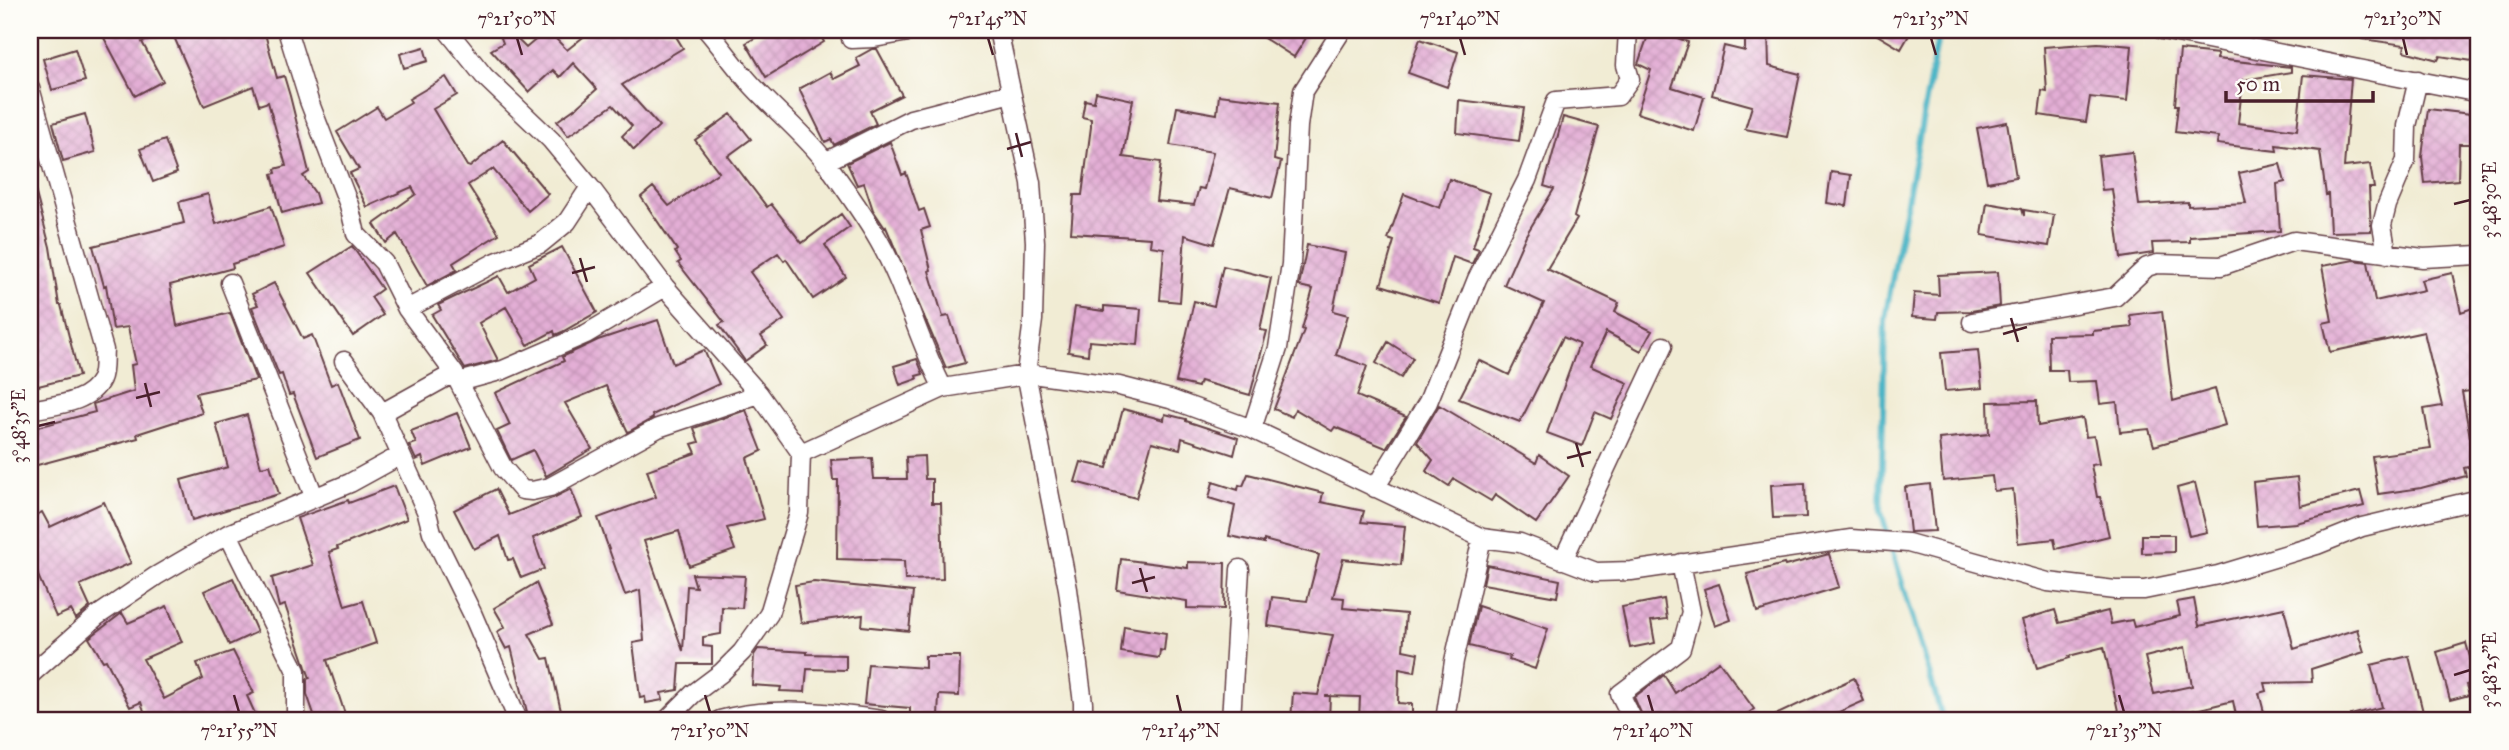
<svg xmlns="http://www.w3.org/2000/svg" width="2509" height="750" font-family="'IM FELL Great Primer',serif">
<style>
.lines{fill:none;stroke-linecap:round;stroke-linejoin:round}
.stream{stroke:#47b3c5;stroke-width:6}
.building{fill:url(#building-cross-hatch);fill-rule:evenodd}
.street-casing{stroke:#633e44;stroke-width:21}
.street{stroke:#fff;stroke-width:18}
.ticks{fill:none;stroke:#4a1f2b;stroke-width:2.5}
.neatline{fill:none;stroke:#4a1f2b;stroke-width:2.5}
.ticks-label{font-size:18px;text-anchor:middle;fill:#4a1f2b}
</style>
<defs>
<pattern id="building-cross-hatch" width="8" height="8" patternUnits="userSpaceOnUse" patternTransform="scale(1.75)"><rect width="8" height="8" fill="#e3aed5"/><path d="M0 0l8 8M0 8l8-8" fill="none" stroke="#c495b7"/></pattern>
</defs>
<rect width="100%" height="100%" fill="#fdfcf7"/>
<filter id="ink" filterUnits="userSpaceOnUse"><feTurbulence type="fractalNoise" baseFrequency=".0143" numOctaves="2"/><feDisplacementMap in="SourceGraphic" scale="14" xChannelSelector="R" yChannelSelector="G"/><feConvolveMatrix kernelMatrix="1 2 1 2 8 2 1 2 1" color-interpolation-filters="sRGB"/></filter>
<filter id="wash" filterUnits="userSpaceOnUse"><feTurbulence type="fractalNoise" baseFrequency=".00686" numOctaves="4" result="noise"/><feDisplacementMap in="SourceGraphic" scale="28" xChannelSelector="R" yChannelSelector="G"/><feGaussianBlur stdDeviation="1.57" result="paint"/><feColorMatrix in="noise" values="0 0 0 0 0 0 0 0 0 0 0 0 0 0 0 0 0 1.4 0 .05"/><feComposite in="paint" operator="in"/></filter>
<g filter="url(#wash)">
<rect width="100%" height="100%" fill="#f1ecd4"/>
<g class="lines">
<path class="stream" d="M1943,720L1881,512L1885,318L1938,37L1944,30"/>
</g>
<g id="blocks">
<path class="building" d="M121,30H170V34L142,42L163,81L135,96L103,36Z
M171,30H264L277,78L284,76L290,96L309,172L303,176L315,193L318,203L282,213L272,174L276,173L275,169L286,166L268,102L259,105L253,86L204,106Z
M498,30H508L526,48L547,30L567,50L592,30H672L683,48L622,85L659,126L634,150L622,136L632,126L613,105L568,136L557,121L577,107L597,89L573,63L560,77L553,70L529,92L491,50L503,43Z
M769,30H817L824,42L766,77L746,43Z
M1251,30H1311L1294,57Z
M1650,30H1656L1688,42L1672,87L1704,97L1694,131L1637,113L1651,70L1638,64Z
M1745,30H1768L1769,66L1800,74L1787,137L1745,129L1752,106L1712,95L1724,46L1745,51Z
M1869,30H1912L1901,49Z
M2363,30H2479V62L2440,56L2438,60L2404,51L2405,45L2362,39Z
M1420,39L1458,52L1447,87L1408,73Z
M2098,43L2132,46L2127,101L2090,97L2086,122L2039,115L2042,91L2047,92L2044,47Z
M424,47L428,61L404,68L400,54Z
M75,49L85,81L52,90L43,59Z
M872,49H877L902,95L870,111L876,124L834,145L831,139L825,142L799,89L830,72L834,79L860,66L856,58Z
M2180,50L2218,54L2217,59L2291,67V72L2243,80L2238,123L2297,130L2303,75L2351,79L2344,167L2370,164L2374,188H2369L2371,231L2330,232L2328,194L2326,195L2320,151L2276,145L2277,151L2217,144L2218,137L2175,132L2178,105H2175Z
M446,77L457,95L433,109L467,166L470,167L503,140L548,194L528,211L493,169L468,185L499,234L453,263L457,270L427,286L397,234L386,243L374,224L416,194L412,187L367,207L350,173L359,169L337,132L377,107L384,118L411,102L409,99Z
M1096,92L1133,100L1123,157L1161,162L1156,201L1194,205L1199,188L1204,189L1213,152L1170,145L1177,107L1217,114L1219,95L1280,102L1274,160L1281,162L1272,198L1230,188L1214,244L1185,235L1180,302L1160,300L1164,248L1150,246L1151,238L1071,233L1074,195H1082L1091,127V119L1082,117L1085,100L1094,102Z
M1459,100L1524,108L1519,141L1457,133Z
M2428,109L2479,115V144H2459L2458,180L2425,183L2422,157Z
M85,114L95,152L63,161L53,123Z
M731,114L751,139L728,156L767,207L771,204L802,243L841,214L850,227L825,245L846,277L813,299L786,259L784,261L778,253L750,272L784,320L761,336L767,345L745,361L719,325L724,322L678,263L681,261L675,252L677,250L641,197L653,187L669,206L719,172L695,140Z
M1563,117L1599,127L1574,217L1577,219L1547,269L1619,303L1615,312L1652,331L1641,351L1606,332L1590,366L1628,383L1611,419L1595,412L1582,446L1547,433L1579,344L1563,337L1520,422L1459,399L1479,360L1509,375L1544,303L1504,285L1526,235L1554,189L1544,186Z
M2007,122L2016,177L1987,182L1977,128Z
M165,140L177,173L153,182L140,149Z
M890,142L902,175L906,173L919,211L924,209L930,227L921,230L931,270L929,271L943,317L949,316L965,363L946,368L886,227L885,228L873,210L864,183L857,185L847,163Z
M2132,152L2139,205L2188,202V206L2246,203L2239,173L2280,164L2285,182L2277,184L2280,231L2190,237V242L2152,243L2153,253L2121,258L2112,189L2102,190L2098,156Z
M1831,172L1851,175L1847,206L1827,203Z
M1449,179L1490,193L1473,247L1479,249L1472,264L1453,257L1439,303L1381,285L1394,241L1388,239L1404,194L1440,208Z
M35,190L50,247L59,305H61L79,376L30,388V191Z
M208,194L216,224L271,206L284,247L232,264L233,268L170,285L177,326L230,313L256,380L196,393L202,413L137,434L138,438L30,467V429L95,412L93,404L134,391L131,365L136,364L128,327L113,329L106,285L104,286L93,246L184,223L179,202Z
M1987,203L2022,209L2024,216V210L2054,215L2049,246L1982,235Z
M1307,245L1345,253L1333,311L1348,315L1336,355L1367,366L1357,396L1406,417L1386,448L1335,427L1332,431L1295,409L1292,417L1274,409L1304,330L1302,329L1313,289L1299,286Z
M352,246L382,289L371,297L383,315L353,336L310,273Z
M562,247L597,312L562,332L555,335L554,331L528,345L506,307L479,323L498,360L465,369L432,315L441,310L438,305L499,276L508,292L535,277L529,264Z
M2354,260L2368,262L2375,301L2424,290L2421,280L2452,273L2461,312L2479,306V390L2462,392L2470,437L2475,436L2479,453V464L2464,468L2466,476L2421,488L2378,494L2372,456L2431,448L2424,409L2442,406L2424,332L2330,352L2323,323L2332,321L2322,266Z
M1223,266L1271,278L1260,330L1267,331L1250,395L1200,381L1198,387L1176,382L1194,301L1214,306Z
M1998,272L2000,306L1971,311L1938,312L1937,319L1912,317L1914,293L1939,295L1938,275Z
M274,283L303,339L312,335L331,385L338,382L360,440L317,457L293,394L289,395L282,374L279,375L252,307L258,305L252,294Z
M1104,306L1141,309L1138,345L1089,341L1088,355L1068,352L1075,307L1104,311Z
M2162,311L2173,401L2215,389L2225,425L2154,446L2149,429L2120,432L2117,402L2100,404L2097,381L2068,382L2067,370H2049L2048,335L2093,334V331L2132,327L2130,315Z
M658,320L673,364L704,350L719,384L652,415L653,418L628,432L606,386L565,403L592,449L546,476L533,450L511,460L497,431L510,425L495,393L564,361L562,357L598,340Z
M1388,342L1413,358L1401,378L1376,363Z
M1978,350L1982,388L1945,391L1941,353Z
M917,359L923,374L916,376L917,379L900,385L894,366Z
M2037,401L2038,426L2083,418L2086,437L2094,436L2099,464L2091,465L2097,497H2100L2109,536L2056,549L2054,539L2018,543L2013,489L1994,491L1992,476L1943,481L1939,439L1989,434L1988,402Z
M1439,405L1536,463L1539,455L1569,476L1536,523L1495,495L1491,501L1454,479L1449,486L1426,471L1433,460L1417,442Z
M1123,409L1164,420L1165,414L1186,419V421L1238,438L1234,455L1182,438L1180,449L1152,442L1136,498L1075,482L1081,462L1107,468Z
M746,410L762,451L747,458L764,519L727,528L735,550L689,566L679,531L644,541L683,651L687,586L696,587L692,574L745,576L742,608L722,607L721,634L703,637V646L712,647V664H680L678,690L661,693L663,700L646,703L645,697L640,698L633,643L644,641L640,590L625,595L598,518L656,497L647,470L696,453L692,444L699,442L694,428Z
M457,413L471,447L425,466L422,457L416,460L409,445L416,443L411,431Z
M247,415L261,467L270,465L279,494L192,520L181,480L228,467L216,424Z
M924,456L925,479H932V503H941L943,579L905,580L904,561L837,559L838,480H833L831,460L872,458L874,479H907L906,457Z
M1248,474L1323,493L1321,502L1364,511L1361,522L1405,526L1401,565L1343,559L1333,597L1344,598L1343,608L1406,614L1403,650L1418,653L1415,672L1399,669L1398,703L1412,704V720H1359L1360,697L1325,696H1330L1329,720H1291L1293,693L1318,695L1333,635L1268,626L1272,597L1307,601L1319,555L1264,540V543L1229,536L1235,506L1209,498L1213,482L1238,490L1239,485L1243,486Z
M2297,477L2300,506L2360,491L2364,506L2296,523L2257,526L2253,482Z
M1805,483L1806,517L1773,518L1771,485Z
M2195,483L2207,532L2189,536L2177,488Z
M1930,484L1935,531L1910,532L1905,487Z
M394,486L407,519L337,547L338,549L329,552L345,606L363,601L376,643L327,660L347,720H316L307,694V679L310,678L306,667L285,605L279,607L272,578L313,565L297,518L348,500L349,503Z
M496,489L509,515L555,497L571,489L582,517L533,538L544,569L521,578L513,559L508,560L500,536L474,549L454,510Z
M104,502L131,563L80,585L90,607L76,619L71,610L56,617L30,557V518L42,512L50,527Z
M2142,535H2174V552L2142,553Z
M1829,554L1839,587L1757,612L1747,574L1784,564L1785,566Z
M1121,559L1188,568V562L1225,563L1224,609L1187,608V601L1117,590Z
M1487,565L1560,580L1557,597L1483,584Z
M233,578L257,632L229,645L204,591Z
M814,582L913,592L909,631L862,626L863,615L801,623L795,585Z
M536,583L553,624L529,634L543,659L549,658L563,720H529L511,647L506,649L497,632L505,627L494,608Z
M1719,584L1731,620L1715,626L1704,589Z
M1664,599L1667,619L1651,621L1655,643L1630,648L1622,607Z
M2194,599L2199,626L2284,608L2294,649L2357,629L2364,652L2311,669L2312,682L2264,683L2266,691L2259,693L2265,716L2237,720L2233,701L2171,716L2170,714L2143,720H2120L2104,647L2069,656L2070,658L2037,668L2022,620L2055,610L2059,623L2108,611L2111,624L2132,620L2134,627L2180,616L2177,602ZM2185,647L2192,686L2154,694L2145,657Z
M167,606L182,642L143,659L164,699L203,679L197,663L233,651L254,693L247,696L258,720H147L141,702L130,707L106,660L103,661L89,638L122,613L128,623Z
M1478,606L1548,629L1535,669L1509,660L1510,656L1469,646Z
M1124,626L1166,633L1164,651L1160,650L1159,658L1121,652Z
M2466,643L2477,682L2466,685L2469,695L2450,700L2437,652Z
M758,649L807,652V654L846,655V670L807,669L805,692L780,691L781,687L752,685L754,655Z
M925,656H960L959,696L939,695L938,716L910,714V708L864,704L868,664L925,668Z
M2409,656L2425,720H2352L2351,715L2382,707L2371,665Z
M1719,661L1754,709L1739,720H1644L1634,697L1664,675L1675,693Z
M1854,678L1864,701L1821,720H1765Z"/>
</g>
</g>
<g filter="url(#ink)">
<use href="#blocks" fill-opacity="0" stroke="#633e44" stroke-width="2"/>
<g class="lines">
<g class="street-casing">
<path id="street" d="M287,30L309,101L349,205L356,234L384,263L407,309L454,373L503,468L522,490L532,491L550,487L658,428L759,394
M447,30L484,76L551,140L590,187L665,287L759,394L801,453L799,513L769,614L742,652L721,673L693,694L667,720
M707,30C720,45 731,61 744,76C769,106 801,130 825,161C844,187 863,213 879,241C906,288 918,341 943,388
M998,30L1031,183L1035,242L1033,320L1026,373L1068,589L1083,703V720
M2162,30L2479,93
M851,39L874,38L920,30
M30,88L104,350C103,358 105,371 101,379C89,404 53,405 30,410
M825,162L911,119L1011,93
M2387,254L2382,225L2387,205L2406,160L2407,126L2418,80
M230,283L314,496
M407,309L496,262L540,244L567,222L590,187
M1972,322L2115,297L2147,267L2157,264L2221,266L2294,241L2423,258L2479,255
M344,361L382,413L427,513L432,532L472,613L518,720
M459,382L503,370L586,334L665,287
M382,413L454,373
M1252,429L1278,348L1291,264L1298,126L1303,91L1342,30
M801,453L943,388L1032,374L1119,386L1170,399L1252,429L1482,538L1520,543L1596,572L1631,571L1851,539L1908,543L2048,582L2115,590H2144L2218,575L2317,545L2362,527L2479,499
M1375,488L1428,402L1477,279L1527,180L1556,101L1618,96L1630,79L1626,65L1628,30
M228,534L296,671V720
M1563,560L1663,346
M30,675L97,616L156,576L228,534L350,483L401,455
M720,720C771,706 828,712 881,720
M1231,720L1240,569
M1445,720L1454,661L1482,538
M1633,720L1620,694L1681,648L1691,612L1681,563"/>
</g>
<use href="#street" class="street"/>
</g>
</g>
<path class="ticks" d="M517,38L522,55M988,38L993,55M1460,38L1465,55M1931,38L1936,55M2403,38L2407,55M1016,133L1022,157M1007,149L1031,142M2454,204L2470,200M580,258L587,282M572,273L595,267M2011,318L2018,342M2003,334L2027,327M145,383L151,407M136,398L160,392M38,426L55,422M1576,443L1583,467M1567,458L1591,452M1140,568L1147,592M1132,583L1155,577M2454,675L2470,670M234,695L239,712M705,695L710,712M1177,695L1181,712M1648,695L1653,712M2119,695L2124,712"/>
<rect width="2509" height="750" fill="none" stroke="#fdfcf7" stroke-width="77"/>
<path d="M2226 91v10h147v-10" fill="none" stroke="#4a1f2b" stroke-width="3.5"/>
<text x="2236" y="91" font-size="21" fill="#4a1f2b" stroke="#fdfcf7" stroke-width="5" paint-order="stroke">50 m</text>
<rect x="38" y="38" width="2432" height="674" class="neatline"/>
<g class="ticks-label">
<text x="517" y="25">7°21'50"N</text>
<text x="988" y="25">7°21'45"N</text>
<text x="1460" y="25">7°21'40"N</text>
<text x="1931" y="25">7°21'35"N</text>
<text x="2403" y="25">7°21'30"N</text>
<text transform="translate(2490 200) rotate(-90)" y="6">3°48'30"E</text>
<text transform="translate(19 426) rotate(-90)" y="6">3°48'35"E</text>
<text transform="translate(2490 670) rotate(-90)" y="6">3°48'25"E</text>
<text x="239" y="737">7°21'55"N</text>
<text x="710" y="737">7°21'50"N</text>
<text x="1181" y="737">7°21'45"N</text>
<text x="1653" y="737">7°21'40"N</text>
<text x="2124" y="737">7°21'35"N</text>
</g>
</svg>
